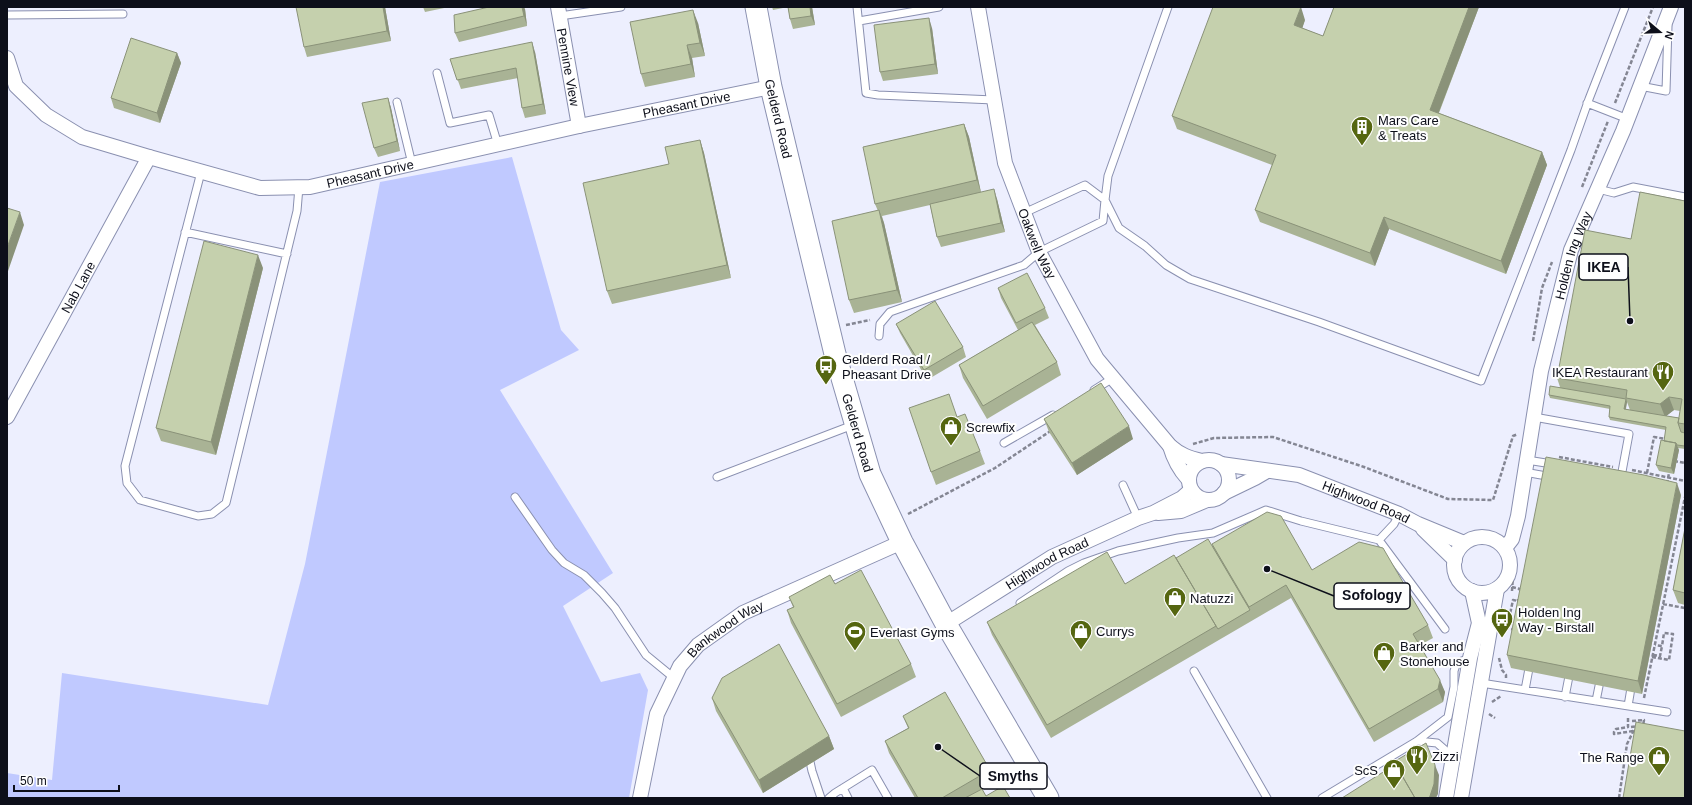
<svg xmlns="http://www.w3.org/2000/svg" width="1692" height="805" font-family="Arial,sans-serif">
<style>
.green{fill:#c0c9ff}
.lines{fill:none;stroke-linecap:round;stroke-linejoin:round}
.service-casing{stroke:#8a90b0;stroke-width:9}
.minor-casing{stroke:#8a90b0;stroke-width:16}
.primary-casing{stroke:#8a90b0;stroke-width:23}
.path{stroke:#848693;stroke-width:2.5;stroke-dasharray:4 2;stroke-linecap:butt}
.service{stroke:#fff;stroke-width:7}
.minor{stroke:#fff;stroke-width:14}
.primary{stroke:#fff;stroke-width:21}
.path-bridge{stroke:#848693;stroke-width:2.5;stroke-dasharray:4 2;stroke-linecap:butt}
.wall{fill:#a9b395;fill-rule:evenodd}
.shaded-wall{fill:#8a9279}
.building{fill:#c5d0ad;stroke:#8a9279}
.labels{text-anchor:middle;dominant-baseline:central;stroke-width:4;stroke-linejoin:round;paint-order:stroke}
.street-label{font-size:13px;fill:#0d0f1a;stroke:#fefefe}
.poi-label{font-size:13px;fill:#0d0f1a;stroke:#fefefe;text-anchor:start}
.leader{fill:none;stroke:#0d0f1a;stroke-width:1.5}
.callout-dot{fill:#0d0f1a;stroke:#fefefe;stroke-width:1.5}
.callout{fill:#fefefe;stroke:#0d0f1a;stroke-width:1.5}
.callout-label{font-size:14px;text-anchor:middle;font-weight:bold;fill:#0d0f1a}
</style>
<rect width="100%" height="100%" fill="#edeffe"/>
<path class="green" d="M512,157L561,330L579,350L500,390L613,573L563,606L601,682L640,673L648,690L629,798H7V773L52,780L62,673L268,705L305,564L380,182Z"/>
<g class="lines">
<g class="service-casing">
<path id="service" d="M857,7L866,93L878,95L994,100
M1168,7L1108,176L1105,200L1119,228L1145,246L1166,265L1190,279L1319,322L1481,381L1571,150L1589,99L1625,7
M7,15L123,14
M560,16L621,7
M859,21L939,7
M437,73L450,123L489,115L498,145
M1640,86L1666,91L1668,26
M397,102L412,164
M1587,103L1628,119
M201,172L125,466L127,483L140,500L198,516L212,514L226,503L297,211L299,187
M1598,189L1614,193L1633,187L1685,197
M185,232L287,254
M879,336L880,324L890,312L1024,265L1039,252L1103,221L1105,200L1085,185L1024,213
M1094,390L1113,378
M1534,417L1629,434L1621,477L1618,476
M1004,443L1053,415
M1527,460L1552,464
M1524,472L1552,477
M717,477L853,425
M1123,485L1138,518
M515,497L552,550L564,563L584,575L602,593L615,608L646,655L674,678
M1399,514L1394,524L1379,540L1445,629
M1020,603L1068,571L1084,563L1118,551L1178,538L1213,533L1266,510L1301,521L1379,540
M1194,671L1267,798
M1481,683L1667,712
M1525,690L1530,663
M1565,697L1570,671
M1596,701L1601,676
M1628,706L1632,682
M1417,741L1437,743L1453,757
M809,757L812,771L821,798
M843,788L848,798
M829,798L835,793L872,770L888,798
M1322,798L1417,741L1448,717L1454,687V671L1456,665L1462,661L1470,658"/>
</g>
<g class="minor-casing">
<g id="minor">
<path id="s1" d="M558,7L579,126"/>
<path id="s2" d="M978,7L1005,163L1039,252L1097,359L1170,446C1180,455 1189,458 1202,461"/>
<path id="s3" d="M7,58L16,86L46,115L82,137L149,157L260,188L310,187L579,126L771,87"/>
<path id="s4" d="M7,417L149,157"/>
<path d="M1170,446C1174,460 1179,469 1188,479"/>
<circle cx="1209" cy="480" r="20"/>
<path id="s5" d="M1221,464L1299,475L1399,514L1418,524L1464,543"/>
<path d="M1224,493L1255,478L1267,471"/>
<path d="M1158,513L1181,511L1207,500"/>
<path d="M1423,529L1455,560"/>
<circle cx="1482" cy="565" r="28"/>
<path id="s6" d="M1505,548L1512,539L1518,516L1541,371L1571,250L1623,131L1671,7"/>
<path id="s7" d="M946,624L1052,557L1138,518L1153,513L1182,498L1191,490"/>
<path id="s8" d="M640,798L657,714L680,666L698,645L743,613L902,542"/>
<path d="M1446,798L1470,658L1479,623L1472,591"/>
<path d="M1461,798L1497,589"/>
</g>
</g>
<g class="primary-casing">
<g id="primary">
<path id="s9" d="M756,7L771,87L835,354L870,474L902,542L946,624L1048,798"/>
</g>
</g>
<path class="path" d="M1615,103L1653,7
M1582,187L1608,121
M846,325L870,320
M1533,341L1542,288L1552,262
M1193,444L1214,438L1273,437L1364,467L1448,499L1493,500L1513,436L1518,434
M1559,457L1613,467
M1674,461L1685,463
M1632,470L1685,481
M1647,473L1654,437L1666,439
M908,514L995,468L1052,430
M1512,587L1520,589L1519,592
M1512,591L1514,558
M1663,604L1685,608
M1515,630L1507,628L1513,600L1518,601V599
M1653,655L1660,656L1662,646
M1652,657L1669,660L1673,634L1664,633L1662,646L1655,645
M1499,658L1502,670L1506,675V678
M1644,698L1685,497
M1492,702L1501,696
M1489,714L1495,718
M1628,718V727L1616,729L1614,732V734L1633,731
M1632,721L1644,720L1643,726
M1631,727L1638,726
M1619,798L1627,744L1634,730"/>
<use href="#service" class="service"/>
<use href="#minor" class="minor"/>
<use href="#primary" class="primary"/>
<path class="path-bridge" d="M1667,484L1669,473"/>
</g>
<path class="wall" d="M385,7L391,41L307,57L304,47Z
M423,7H449L425,12Z
M772,7H812L815,25L793,29L790,19L788,7L773,10Z
M1334,7H1479L1439,113L1542,152L1547,165L1506,274L1389,229L1375,266L1260,222L1255,210L1272,165L1177,129L1172,116L1305,20L1302,28L1323,36Z
M525,9L527,26L459,42L455,33Z
M698,23L705,56L692,58L695,77L645,87L641,74Z
M932,28L938,74L883,81L880,72Z
M535,52L546,114L525,118L522,108L518,78L461,89L450,59Z
M177,53L181,63L160,123L114,108L111,98Z
M388,98L391,108L400,151L378,157L374,148Z
M964,124L969,137L981,192L997,199L1005,232L941,247L937,237L930,205L882,216L884,223L902,302L854,313L849,300L878,211L875,204Z
M700,140L704,153L731,278L612,304L607,291Z
M1685,201V449L1678,448L1679,450L1674,474L1659,471L1656,465L1664,441L1666,430L1610,420L1609,417L1610,409L1550,398L1549,395L1560,387L1557,378L1631,239ZM1627,402L1630,410L1626,409ZM1674,410L1680,411L1679,418L1666,416Z
M263,268L216,455L161,441L156,428Z
M998,288L1045,308L1049,318L1035,325L1057,362L1061,375L987,419L963,378L959,365L1018,330L1001,298Z
M896,324L963,347L966,357L927,380L900,333Z
M957,417L980,451L985,464L936,485L931,472Z
M1044,419L1133,439L1077,475L1049,432Z
M1681,495L1642,694L1511,668L1507,655Z
M1685,528V605L1678,603L1673,590Z
M1212,544L1312,570L1428,625L1433,638L1420,645L1445,692L1443,702L1374,742L1291,598L1051,738L992,635L987,622L1125,584L1176,558L1213,547Z
M835,584L911,664L916,677L841,717L791,623L787,610L793,607L789,597Z
M712,698L829,736L834,749L763,793L716,711Z
M903,716L990,770L995,783L982,790L986,796L1010,798H915L889,753L885,741L908,728Z"/>
<path class="shaded-wall" d="M383,7H385L391,41L387,31Z
M522,7H524L525,9L527,26L524,16Z
M810,7H812L815,25L811,16Z
M1301,7L1305,20L1299,38L1294,25Z
M1469,7H1479L1435,122L1430,110Z
M693,10L698,23L705,56L700,43Z
M929,18L932,28L938,74L935,64Z
M532,42L535,52L546,114L543,104Z
M687,45L692,58L695,77L691,64Z
M177,53L181,63L160,123L157,113Z
M388,98L391,108L400,151L397,141Z
M964,124L969,137L981,193L977,180Z
M700,140L704,153L731,278L727,265Z
M1542,152L1547,165L1506,274L1501,261Z
M994,189L997,199L1005,232L1001,223Z
M879,210L884,223L902,302L897,290Z
M20,212L24,225L7,274V248Z
M1384,217L1389,229L1375,266L1370,253Z
M258,255L263,268L216,455L211,442Z
M1669,397L1674,410L1665,417L1660,404Z
M1626,399L1627,402L1625,412L1624,409Z
M1129,426L1133,439L1077,475L1072,463Z
M1676,443L1679,450L1674,474L1671,468Z
M1677,483L1681,495L1642,694L1638,681Z
M1440,680L1445,692L1443,702L1438,689Z
M829,736L834,749L763,793L759,780Z
M1435,765L1439,775L1438,794L1436,798H1429Z"/>
<path class="building" d="M296,7H383L387,31L304,47Z
M489,7H522L524,16L455,33L454,15Z
M788,7H810L811,16L790,19Z
M1213,7H1301L1294,25L1323,36L1334,7H1469L1430,110L1542,152L1501,261L1384,217L1370,253L1255,210L1276,155L1172,116Z
M693,10L700,43L687,45L691,64L641,74L630,22Z
M929,18L935,64L880,72L874,25Z
M131,38L177,53L157,113L111,98Z
M532,42L543,104L522,108L516,68L457,80L450,59Z
M388,98L397,141L374,148L362,103Z
M964,124L977,180L875,204L863,147Z
M700,140L727,265L607,291L583,183L669,164L665,147Z
M994,189L1001,223L937,237L930,204Z
M1640,192L1685,201V424L1678,423L1682,399L1669,397L1660,404L1626,398L1627,390L1557,378L1585,230L1631,239Z
M7,208L20,212L7,248Z
M879,210L897,290L849,300L832,221Z
M204,241L258,255L211,442L156,428Z
M1027,273L1045,308L1016,323L998,288Z
M935,301L963,347L924,370L896,324Z
M1032,322L1057,362L983,406L959,365Z
M1101,383L1129,426L1072,463L1044,419Z
M1550,386L1626,399L1624,409L1679,418L1678,423L1681,432L1685,433V446L1677,445L1676,443L1664,441L1666,427L1609,417L1610,406L1549,395Z
M949,394L957,417L965,414L980,451L931,472L909,408Z
M1661,440L1676,443L1671,468L1656,465Z
M1546,457L1644,475L1677,483L1638,681L1507,655Z
M1267,512L1281,516L1312,570L1359,542L1383,548L1428,625L1413,634L1440,680L1438,689L1369,729L1286,585L1249,607L1212,544Z
M1685,528V593L1673,590Z
M1208,539L1250,610L1218,629L1216,626L1176,558Z
M1107,552L1125,584L1174,555L1216,626L1047,725L987,622Z
M861,570L911,664L837,704L787,610L794,607L789,597L830,575L835,584Z
M779,644L829,736L759,780L712,698L722,678Z
M945,692L990,770L942,798H918L885,741L909,728L903,716Z
M1636,722L1685,731V798H1623Z
M1426,743L1435,765L1434,784L1430,796L1429,798H1415L1397,767L1391,768L1390,764Z
M1397,767L1415,798H1342L1388,769Z
M1003,786L1010,798H965L982,789L986,796Z"/>
<defs>
<g id="building-pin" transform="scale(1.15)"><path d="M0 17L-7.5 6A9.5 9.5 0 1 1 7.5 6Z" fill="#556610" stroke="#fefefe"/><path d="M-4-6H4V6H1V3H-1V6H-4ZM-2.5-4.3h1.7v1.8h-1.7ZM.8-4.3h1.7v1.8H.8ZM-2.5-1h1.7V.8h-1.7ZM.8-1h1.7V.8H.8Z" fill="#fff"/></g>
<g id="bus-pin" transform="scale(1.15)"><path d="M0 17L-7.5 6A9.5 9.5 0 1 1 7.5 6Z" fill="#556610" stroke="#fefefe"/><path d="M-5-6H5V4H4V6H2V4H-2V6H-4V4H-5ZM-3.5-4V0h7V-4ZM-3.5 1.2v1.5H-2V1.2ZM2 1.2v1.5H3.5V1.2Z" fill="#fff"/></g>
<g id="restaurant-pin" transform="scale(1.15)"><path d="M0 17L-7.5 6A9.5 9.5 0 1 1 7.5 6Z" fill="#556610" stroke="#fefefe"/><path d="M-5-6h1v4h1v-4h1v4h1v-4h1v5L-1.5 .5V6h-2V.5L-5-1ZM5-6V6H3V1.5H1.5Q1.5-4 5-6Z" fill="#fff"/></g>
<g id="shop-pin" transform="scale(1.15)"><path d="M0 17L-7.5 6A9.5 9.5 0 1 1 7.5 6Z" fill="#556610" stroke="#fefefe"/><path d="M-5-2.5h2.3a2.7 3.5 0 0 1 5.4 0H5L5.5 6h-11ZM-1.5-2.5h3a1.5 2.3 0 0 0-3 0Z" fill="#fff"/></g>
<g id="stadium-pin" transform="scale(1.15)"><path d="M0 17L-7.5 6A9.5 9.5 0 1 1 7.5 6Z" fill="#556610" stroke="#fefefe"/><path d="M0-5a6.5 5 0 1 0 0 10a6.5 5 0 1 0 0-10ZM-3.5-1.8h7v3.6h-7Z" fill="#fff"/></g>
</defs>
<g fill-rule="evenodd">
<use href="#building-pin" x="1362" y="127"/>
<use href="#bus-pin" x="826" y="366"/>
<use href="#restaurant-pin" x="1663" y="372"/>
<use href="#shop-pin" x="951" y="427"/>
<use href="#shop-pin" x="1175" y="598"/>
<use href="#bus-pin" x="1502" y="619"/>
<use href="#shop-pin" x="1081" y="631"/>
<use href="#stadium-pin" x="855" y="632"/>
<use href="#shop-pin" x="1384" y="653"/>
<use href="#restaurant-pin" x="1417" y="756"/>
<use href="#shop-pin" x="1659" y="757"/>
<use href="#shop-pin" x="1394" y="770"/>
</g>
<g class="labels">
<g class="street-label">
<text stroke="none"><textPath href="#s1" startOffset="61">Pennine View</textPath></text>
<text stroke="none"><textPath href="#s3" startOffset="734">Pheasant Drive</textPath></text>
<text stroke="none"><textPath href="#s9" startOffset="114">Gelderd Road</textPath></text>
<text stroke="none"><textPath href="#s3" startOffset="410">Pheasant Drive</textPath></text>
<text stroke="none"><textPath href="#s2" startOffset="245">Oakwell Way</textPath></text>
<text stroke="none"><textPath href="#s6" startOffset="302">Holden Ing Way</textPath></text>
<text stroke="none"><textPath href="#s4" startOffset="148">Nab Lane</textPath></text>
<text stroke="none"><textPath href="#s9" startOffset="438">Gelderd Road</textPath></text>
<text stroke="none"><textPath href="#s5" startOffset="151">Highwood Road</textPath></text>
<text stroke="none"><textPath href="#s7" startOffset="118">Highwood Road</textPath></text>
<text stroke="none"><textPath href="#s8" startOffset="198">Bankwood Way</textPath></text>
</g>
<g class="poi-label">
<text x="1378" y="120">Mars Care<tspan x="1378" dy="15">&amp; Treats</tspan></text>
<text x="842" y="359">Gelderd Road /<tspan x="842" dy="15">Pheasant Drive</tspan></text>
<text x="1648" y="372" text-anchor="end">IKEA Restaurant</text>
<text x="966" y="427">Screwfix</text>
<text x="1190" y="598">Natuzzi</text>
<text x="1518" y="612">Holden Ing<tspan x="1518" dy="15">Way - Birstall</tspan></text>
<text x="1096" y="631">Currys</text>
<text x="870" y="632">Everlast Gyms</text>
<text x="1400" y="646">Barker and<tspan x="1400" dy="15">Stonehouse</tspan></text>
<text x="1432" y="756">Zizzi</text>
<text x="1644" y="757" text-anchor="end">The Range</text>
<text x="1378" y="770" text-anchor="end">ScS</text>
</g>
</g>
<path class="leader" d="M1630 321L1628 267M1267 569L1334 596M938 747L980 776"/>
<g class="callout-dot">
<circle cx="1630" cy="321" r="4"/>
<circle cx="1267" cy="569" r="4"/>
<circle cx="938" cy="747" r="4"/>
</g>
<g class="callout">
<rect x="1579" y="254" width="49" height="26" rx="4"/>
<rect x="1334" y="583" width="76" height="26" rx="4"/>
<rect x="980" y="763" width="67" height="26" rx="4"/>
</g>
<g class="callout-label">
<text x="1604" y="272">IKEA</text>
<text x="1372" y="600">Sofology</text>
<text x="1013" y="781">Smyths</text>
</g>
<rect width="1692" height="805" fill="none" stroke="#0d0f1a" stroke-width="16"/>
<g transform="translate(1660 32) rotate(109)" stroke="#fefefe" stroke-width="3" paint-order="stroke">
<path d="M0-3L7 15L0 10L-7 15Z" fill="#0d0f1a"/>
<text y="-6" font-size="11" font-weight="bold" text-anchor="middle" fill="#0d0f1a">N</text>
</g>
<path d="M14 785v6h105v-6" fill="none" stroke="#0d0f1a" stroke-width="2"/>
<text x="20" y="785" font-size="12" fill="#0d0f1a" stroke="#fefefe" stroke-width="3" paint-order="stroke">50 m</text>
</svg>
